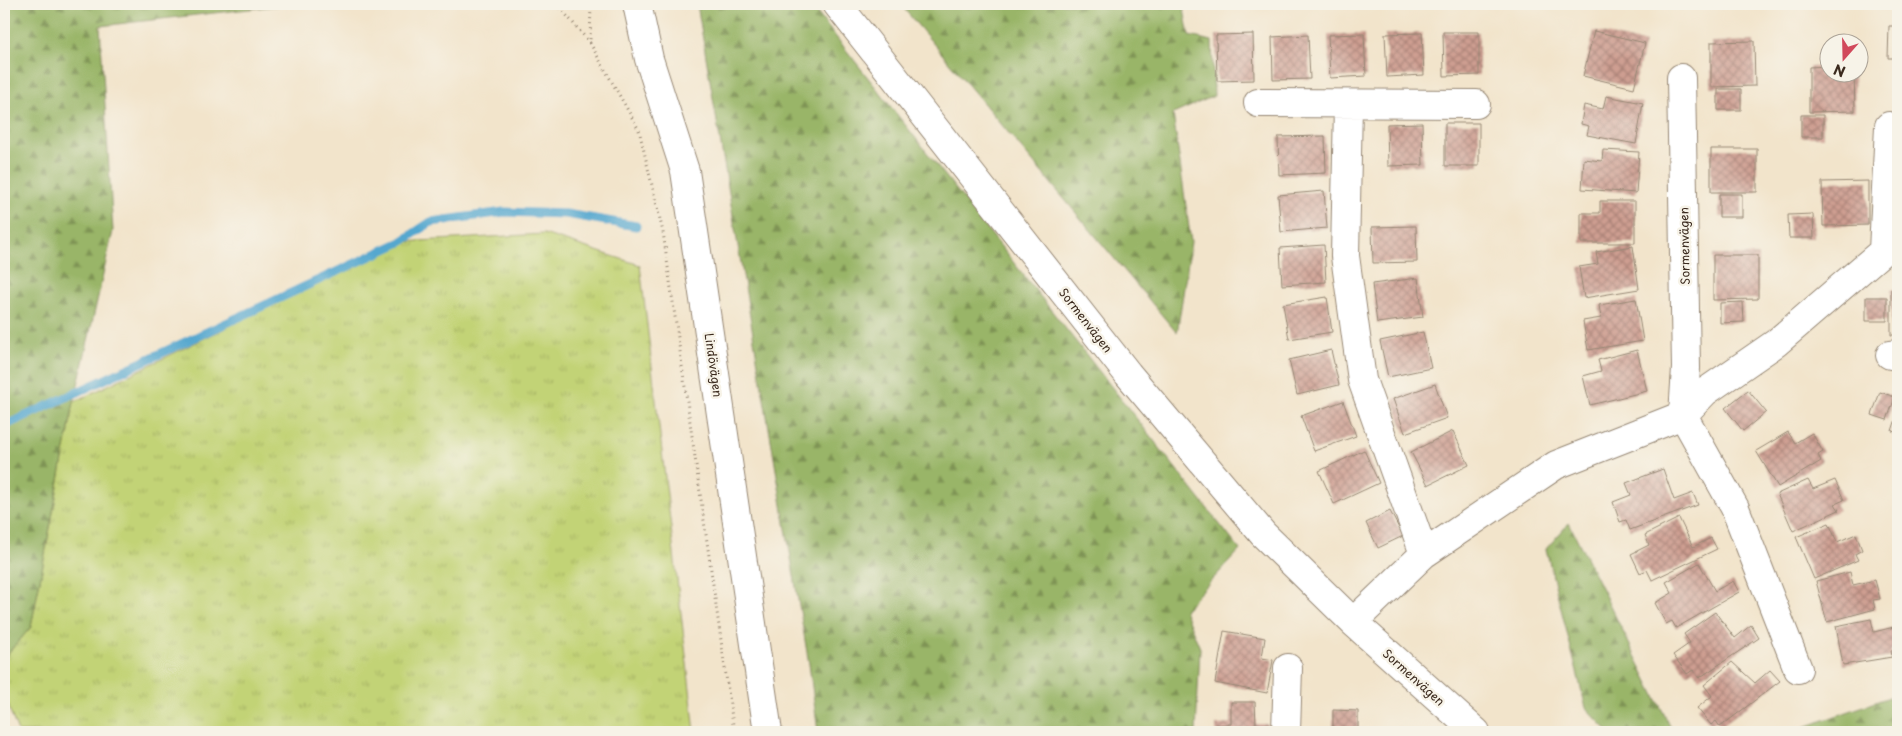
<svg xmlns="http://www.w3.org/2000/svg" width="1902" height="736" font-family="'Playpen Sans',sans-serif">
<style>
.grass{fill:url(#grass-tufts);stroke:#7e7e4a}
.forest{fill:url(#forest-firs);stroke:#6a7042}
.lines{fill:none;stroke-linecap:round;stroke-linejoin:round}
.stream{stroke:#54a7cf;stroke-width:9}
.building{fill:url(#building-cross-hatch)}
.minor-casing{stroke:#968774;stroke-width:30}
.path{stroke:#968774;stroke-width:3;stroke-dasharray:1 4;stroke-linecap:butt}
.minor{stroke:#fff;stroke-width:28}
.labels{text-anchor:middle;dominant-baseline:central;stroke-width:5;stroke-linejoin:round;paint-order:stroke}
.street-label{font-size:12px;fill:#3b2a1e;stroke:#f7f3e8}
</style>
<defs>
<pattern id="grass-tufts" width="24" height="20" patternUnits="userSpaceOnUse" patternTransform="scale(1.25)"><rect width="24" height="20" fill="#c2d376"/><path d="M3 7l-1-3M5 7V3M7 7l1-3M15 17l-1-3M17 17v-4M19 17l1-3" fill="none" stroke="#a8b566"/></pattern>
<pattern id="forest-firs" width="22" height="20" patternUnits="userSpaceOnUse" patternTransform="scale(1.25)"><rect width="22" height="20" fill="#99b567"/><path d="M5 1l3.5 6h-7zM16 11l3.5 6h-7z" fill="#7e9354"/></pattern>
<pattern id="building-cross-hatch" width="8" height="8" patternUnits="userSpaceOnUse" patternTransform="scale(1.25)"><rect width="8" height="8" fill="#ce9e91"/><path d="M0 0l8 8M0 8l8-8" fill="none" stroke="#a88176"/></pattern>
</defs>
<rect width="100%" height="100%" fill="#f7f3e8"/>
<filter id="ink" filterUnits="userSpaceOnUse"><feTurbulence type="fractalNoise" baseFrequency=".02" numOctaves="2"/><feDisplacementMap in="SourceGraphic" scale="10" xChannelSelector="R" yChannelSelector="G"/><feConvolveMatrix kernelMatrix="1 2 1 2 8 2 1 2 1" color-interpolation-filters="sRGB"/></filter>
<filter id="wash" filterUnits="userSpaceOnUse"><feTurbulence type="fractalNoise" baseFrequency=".0096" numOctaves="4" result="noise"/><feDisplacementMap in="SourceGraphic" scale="20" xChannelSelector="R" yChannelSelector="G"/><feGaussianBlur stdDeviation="1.12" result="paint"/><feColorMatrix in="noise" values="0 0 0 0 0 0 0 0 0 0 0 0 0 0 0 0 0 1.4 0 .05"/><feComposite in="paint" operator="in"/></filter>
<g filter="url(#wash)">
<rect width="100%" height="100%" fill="#f2e4cb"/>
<path class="grass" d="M544,234L640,265L695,732H18L4,695V658L31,627L74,402L401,242Z"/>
<path class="forest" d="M4,4H293L100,26L113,231L74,402L31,627L4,658Z
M697,4H810L1240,550L1184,610L1200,648L1196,732H818L809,664Z
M900,4H1183L1189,36L1212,41L1214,96L1173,114L1191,242L1177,333Z
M1569,523L1673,732H1609L1586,708L1546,549Z
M1898,694V732H1790Z"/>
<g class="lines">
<path class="stream" d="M4,426L401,242L431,222L504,212L566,214L636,226"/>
</g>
<g id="blocks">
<path class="building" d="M1889,26H1898V58H1888Z
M1594,31L1645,43L1634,88L1583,76Z
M1443,32H1479V75L1444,76Z
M1422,33L1424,75L1387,77L1385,34Z
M1253,34L1254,80L1217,81L1216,35Z
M1364,34L1366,76L1330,78L1328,35Z
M1308,35L1310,79L1273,80L1272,37Z
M1754,41L1755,86L1711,87V42Z
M1830,66V72H1854L1855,111L1809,112V67Z
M1718,89H1741V110H1718Z
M1606,96L1643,103L1636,144L1587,135L1589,126L1581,124L1584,105L1603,109Z
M1801,115H1823V137H1801Z
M1422,123L1423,165L1388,166L1387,124Z
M1445,123H1479V166H1445Z
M1325,136L1326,173L1279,175L1278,137Z
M1711,149H1757V192H1711Z
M1603,150L1639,152L1636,193L1582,189L1584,159L1602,161Z
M1868,181V225L1823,226L1822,182Z
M1324,191L1327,228L1281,232L1278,195Z
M1719,194H1742V217H1719Z
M1600,201H1635V243H1581V213H1600Z
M1813,214L1814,238H1789L1788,215Z
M1416,226L1417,262L1373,263L1372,227Z
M1324,245L1326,282L1282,285L1280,248Z
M1633,246L1639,289L1584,298L1579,267L1598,264L1596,252Z
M1713,255H1758V299L1713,300Z
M1418,278L1423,317L1377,323L1372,284Z
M1891,289L1898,290V335H1891Z
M1327,297L1332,332L1289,339L1283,304Z
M1866,297H1887V321H1866Z
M1636,299L1643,341L1588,350L1583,321L1601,318L1599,305Z
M1743,302L1744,322L1720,323V303Z
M1423,332L1431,368L1388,377L1380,341Z
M1331,350L1339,385L1297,395L1289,360Z
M1637,350L1647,391L1590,405L1583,376L1601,371L1598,360Z
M1435,384L1447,418L1405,433L1393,399Z
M1748,390L1766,412L1743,431L1725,408Z
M1880,392L1895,397L1887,420L1872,415Z
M1343,401L1356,436L1314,451L1301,416Z
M1898,413V433L1892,431Z
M1453,431L1469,465L1428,485L1411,452Z
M1788,432L1795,443L1812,433L1823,452L1818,455L1821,461L1778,487L1756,451Z
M1364,450L1379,483L1334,504L1319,471Z
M1663,469L1674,500L1693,493L1698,505L1630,530L1626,520L1620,522L1613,502L1631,495L1626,483Z
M1808,480L1813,489L1835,480L1844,500L1835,504L1839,510L1793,531L1777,494Z
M1390,511L1403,536L1378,548L1366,523Z
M1679,518L1693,547L1711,538L1717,549L1652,580L1647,570L1640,573L1631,554L1649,545L1645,535Z
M1829,523L1837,542L1856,534L1862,550L1855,554L1858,560L1814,579L1796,537Z
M1699,563L1715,591L1733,581L1739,592L1676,628L1672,621L1666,624L1655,603L1672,593L1666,582Z
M1850,572L1853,585L1875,580L1880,599L1873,600L1875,609L1827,622L1816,581Z
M1715,612L1735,638L1751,625L1759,638L1699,678L1693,670L1687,674L1673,655L1690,643L1684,634Z
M1871,619L1874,632L1894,627L1897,649L1891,650L1892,657L1843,665L1836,626Z
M1224,631L1265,638L1262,658L1273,660L1267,693L1215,683Z
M1732,662L1755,683L1770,670L1780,681L1720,727L1716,721L1711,725L1697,708L1712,696L1704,685Z
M1231,702H1255L1256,724H1268V732H1216V725L1231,724Z
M1333,710L1358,711V732H1333Z"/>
</g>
</g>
<g filter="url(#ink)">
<use href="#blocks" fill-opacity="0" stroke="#968774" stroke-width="1"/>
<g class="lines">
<g class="minor-casing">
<path id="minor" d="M637,4L649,59L685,171L768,732
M837,4L1128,374L1263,534L1353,622L1476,732
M1681,78L1686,368L1683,415L1735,508L1798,669
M1258,103L1476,104
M1348,104L1345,256L1362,380L1424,554
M1890,355L1898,354
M1353,622L1424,554L1556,465L1683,415L1705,392L1776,343L1883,251L1889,126
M1286,732L1288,668"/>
</g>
<path class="path" d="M557,4L590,43L591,4
M590,43L639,130L663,232L734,732"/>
<use href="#minor" class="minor"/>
</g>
</g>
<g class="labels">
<g class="street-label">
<text transform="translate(1684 246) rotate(-91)">Sormenvägen</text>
<text transform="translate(1086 320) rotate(52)">Sormenvägen</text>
<text transform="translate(714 365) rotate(82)">Lindövägen</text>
<text transform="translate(1414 677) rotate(42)">Sormenvägen</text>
</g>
</g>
<rect width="1902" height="736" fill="none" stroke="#f7f3e8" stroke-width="20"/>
<g transform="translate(1844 58) rotate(200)"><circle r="24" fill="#f7f3e8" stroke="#aca397"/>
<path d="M0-4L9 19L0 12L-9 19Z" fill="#d1495b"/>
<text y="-8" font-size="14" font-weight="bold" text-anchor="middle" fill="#3b2a1e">N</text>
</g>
</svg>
